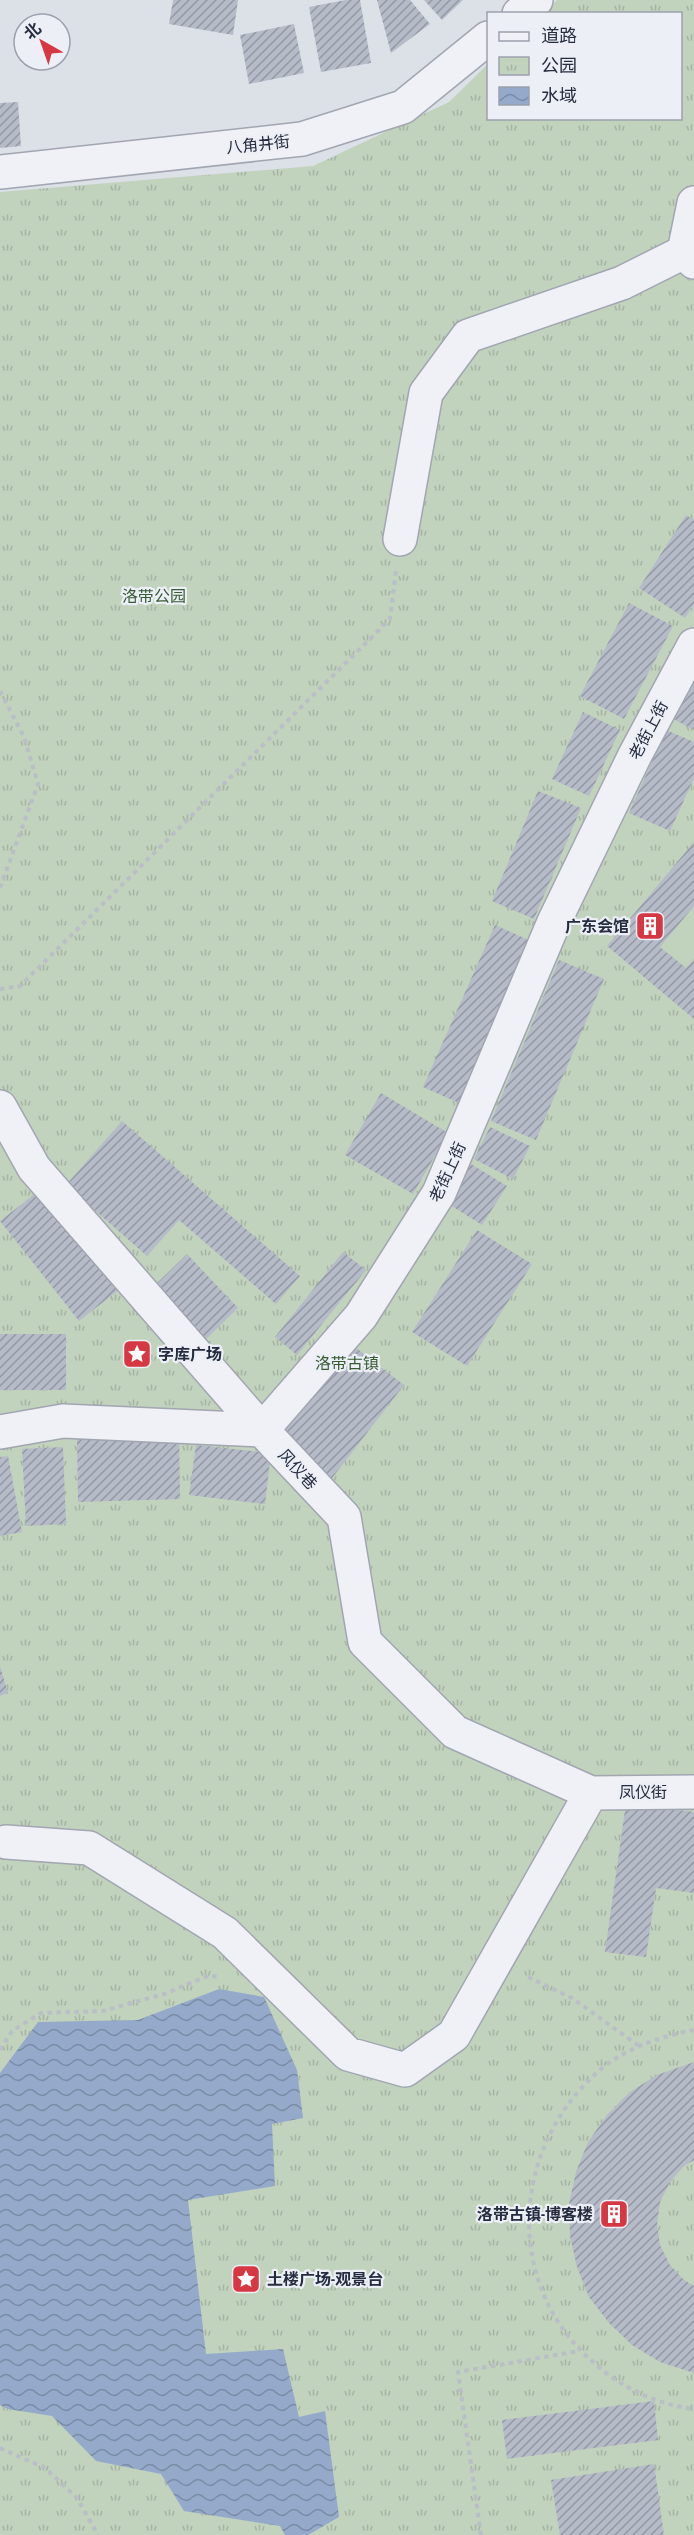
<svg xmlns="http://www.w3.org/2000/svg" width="694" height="2535" font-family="'Asap Condensed','Noto Sans SC',sans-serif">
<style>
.park{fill:url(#park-tufts)}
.garden{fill:#c1d2bd}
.water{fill:url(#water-waves)}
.building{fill:url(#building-hatch)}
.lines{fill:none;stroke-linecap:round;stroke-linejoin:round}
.minor-casing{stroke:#a1a6b1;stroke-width:36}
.path{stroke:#babec6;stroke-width:4;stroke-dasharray:4.5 4.5;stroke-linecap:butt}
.minor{stroke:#eff1f6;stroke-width:33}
.labels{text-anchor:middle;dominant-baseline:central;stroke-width:4.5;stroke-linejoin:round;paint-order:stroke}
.street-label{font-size:16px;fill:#252c3f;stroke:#eceff5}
.park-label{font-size:16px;fill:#365b32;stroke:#eceff5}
.poi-label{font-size:16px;font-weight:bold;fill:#252c3f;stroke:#eceff5;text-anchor:end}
</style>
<defs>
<pattern id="park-tufts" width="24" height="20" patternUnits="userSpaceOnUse" patternTransform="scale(1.5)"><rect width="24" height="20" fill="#c1d2bd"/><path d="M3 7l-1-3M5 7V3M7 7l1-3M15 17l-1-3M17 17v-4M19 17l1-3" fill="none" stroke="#a6b4a4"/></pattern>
<pattern id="water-waves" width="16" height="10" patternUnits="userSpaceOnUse" patternTransform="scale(1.5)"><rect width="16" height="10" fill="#95aaca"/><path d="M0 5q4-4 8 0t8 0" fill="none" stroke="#798ba5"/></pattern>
<pattern id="building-hatch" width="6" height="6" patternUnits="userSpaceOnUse" patternTransform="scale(1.5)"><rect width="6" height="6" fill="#b6bbc8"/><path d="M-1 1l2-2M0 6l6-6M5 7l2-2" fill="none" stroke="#9498a4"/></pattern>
</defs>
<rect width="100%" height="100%" fill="#dce0e7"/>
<path class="park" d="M557,0H694V2535H0V192L313,166L449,102L488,64V118H680V14L543,13Z"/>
<path class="garden" d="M694,906V959L686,968L660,947Z"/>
<path class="water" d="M219,1989L264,1997L297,2070L303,2118L272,2124L275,2186L188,2200L206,2354L283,2349L299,2417L325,2411L339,2517L308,2535H285L280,2526L184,2511L161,2474L96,2461L52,2416L8,2409L0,2405V2073L38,2022L138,2020Z"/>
<path class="building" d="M173,0H238L233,35L169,24Z
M346,0H360L371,63L321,72L309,7Z
M377,0H410L430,24L391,53Z
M424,0H463L442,20Z
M294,24L304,73L249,84L240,35Z
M18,102L21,146L0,148V103Z
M686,515L694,520V604L685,618L639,588Z
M629,603L673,626L624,719L580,696Z
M694,672V730L670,717Z
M583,712L620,730L589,796L552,779Z
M666,730L694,742V778L670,831L629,813Z
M538,791L581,808L534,919L492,901Z
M694,842V906L660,947L686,968L694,959V1019L607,946Z
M495,925L531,941L459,1103L423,1087Z
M559,960L604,979L536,1140L491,1121Z
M381,1093L448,1133L413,1194L345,1155Z
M122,1121L300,1276L276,1304L179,1220L147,1256L66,1185Z
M490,1127L530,1146L513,1179L474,1159Z
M471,1164L507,1186L482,1225L447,1203Z
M46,1185L125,1285L79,1321L0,1221Z
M477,1230L532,1264L467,1366L412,1332Z
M343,1252L366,1270L297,1355L275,1337Z
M187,1254L238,1308L204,1341L153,1287Z
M0,1334H66V1390H0Z
M351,1344L404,1385L329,1482L276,1440Z
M179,1434L180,1499L78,1502L77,1438Z
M196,1445L271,1453L265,1504L189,1495Z
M63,1447L66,1524L26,1526L22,1449Z
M8,1456L22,1532L0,1536V1457Z
M0,1666L8,1693L0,1696Z
M626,1803L694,1812V1893L656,1888L646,1957L605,1952Z
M694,2062V2160L684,2166L670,2182L660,2202L657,2224L660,2245L670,2265L684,2280L694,2286V2373L660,2362L632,2345L609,2323L589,2297L577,2267L570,2236L569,2204L576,2172L588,2142L607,2115L630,2092L657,2075Z
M654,2401L658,2440L507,2459L502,2420Z
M654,2464L664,2535H560L551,2480Z"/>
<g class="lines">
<g class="minor-casing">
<path id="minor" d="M519,14L536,0
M0,172L302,139L403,107L488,38
M694,203L684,252L694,262
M400,539L426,393L468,336L622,283L684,252
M0,1107L34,1168L262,1430L344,1517L365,1642L455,1732L591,1793L694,1792
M0,1432L63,1421L262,1430L361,1316L439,1193L554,922L635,755L694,645
M6,1842L89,1848L225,1933L348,2054L405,2070L454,2035L591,1793"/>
</g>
<path class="path" d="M0,691L24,737L38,784L0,888
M0,989L20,986L390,619L396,571
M528,1977L572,1998L639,2046
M694,2030C663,2036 632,2046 606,2065C512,2140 500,2281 593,2362C621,2388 656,2404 694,2409
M0,2050L12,2031L41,2013L103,2011L164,1994L210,1975L220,1978
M0,2448L45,2468L77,2498L98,2535
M481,2535L458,2372L579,2351"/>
<use href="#minor" class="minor"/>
</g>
<defs>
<g id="building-square" transform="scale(1.5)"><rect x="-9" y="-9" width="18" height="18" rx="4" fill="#d63843" stroke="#eceff5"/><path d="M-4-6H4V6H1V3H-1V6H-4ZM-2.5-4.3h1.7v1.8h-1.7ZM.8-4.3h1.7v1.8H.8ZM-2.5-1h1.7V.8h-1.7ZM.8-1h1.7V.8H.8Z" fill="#fff"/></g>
<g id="sight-square" transform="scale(1.5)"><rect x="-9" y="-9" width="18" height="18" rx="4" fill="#d63843" stroke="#eceff5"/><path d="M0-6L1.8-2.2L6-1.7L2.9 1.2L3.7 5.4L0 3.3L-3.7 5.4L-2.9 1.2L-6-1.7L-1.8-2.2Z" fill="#fff"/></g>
</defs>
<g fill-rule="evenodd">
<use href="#building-square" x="650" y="926"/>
<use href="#sight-square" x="137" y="1354"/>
<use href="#building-square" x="614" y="2214"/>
<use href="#sight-square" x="246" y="2279"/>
</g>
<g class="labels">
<g class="street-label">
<text transform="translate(258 144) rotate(-6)">八角井街</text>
<text transform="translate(648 730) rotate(-62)">老街上街</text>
<text transform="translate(447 1172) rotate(-65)">老街上街</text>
<text transform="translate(298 1469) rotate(47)">风仪巷</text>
<text x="643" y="1792">凤仪街</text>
</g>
<g class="park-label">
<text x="154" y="596">洛带公园</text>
<text x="347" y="1363">洛带古镇</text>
</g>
<g class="poi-label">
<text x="629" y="926">广东会馆</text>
<text x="158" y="1354" text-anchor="start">字库广场</text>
<text x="593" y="2214">洛带古镇-博客楼</text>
<text x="267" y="2279" text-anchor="start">土楼广场-观景台</text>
</g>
</g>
<rect x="487" y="12" width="195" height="108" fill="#eceff5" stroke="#9ca1ac" stroke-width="1.5"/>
<rect x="499" y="32" width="30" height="9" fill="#eff1f6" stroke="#9ca1ac" stroke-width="1.5"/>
<text x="541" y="42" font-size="18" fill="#252c3f">道路</text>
<rect x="499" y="57" width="30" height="18" fill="url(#park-tufts)" stroke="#9ca1ac" stroke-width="1.5"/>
<text x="541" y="72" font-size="18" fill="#252c3f">公园</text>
<rect x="499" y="87" width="30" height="18" fill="url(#water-waves)" stroke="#9ca1ac" stroke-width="1.5"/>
<text x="541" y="102" font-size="18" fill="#252c3f">水域</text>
<g transform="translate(42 42) rotate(320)"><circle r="28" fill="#eceff5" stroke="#9ca1ac" stroke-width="1.5"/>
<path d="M0-4.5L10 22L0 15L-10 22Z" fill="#d63843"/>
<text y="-9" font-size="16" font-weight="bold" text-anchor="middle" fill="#252c3f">北</text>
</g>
</svg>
